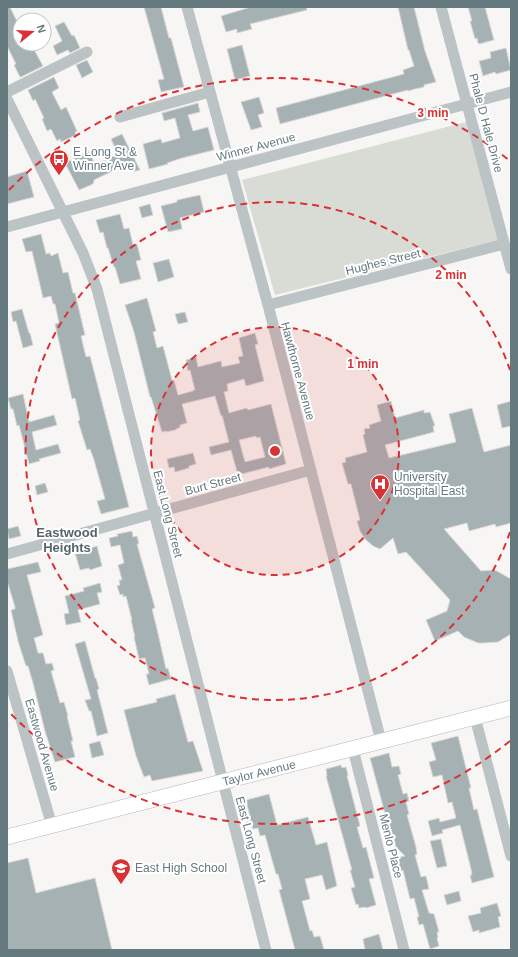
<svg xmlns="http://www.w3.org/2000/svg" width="518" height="957" font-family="Arial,sans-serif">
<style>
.green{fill:#d9dcd4}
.building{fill:#a6b1b4;stroke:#d9d8d7;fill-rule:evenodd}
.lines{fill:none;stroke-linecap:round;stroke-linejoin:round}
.secondary-casing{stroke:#afb7b9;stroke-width:16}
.street{stroke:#bcc3c4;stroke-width:11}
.secondary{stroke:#fff;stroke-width:15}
.ring{fill:none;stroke:#da3135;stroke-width:2;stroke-dasharray:7 5}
.labels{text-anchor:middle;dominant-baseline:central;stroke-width:4;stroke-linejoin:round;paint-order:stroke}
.street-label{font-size:12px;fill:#647a7e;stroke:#fff}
.poi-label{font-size:12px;fill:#647a7e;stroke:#fff;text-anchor:start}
.neighbourhood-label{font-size:13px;font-weight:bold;fill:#556669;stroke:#fff}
.centre{fill:#da3135;stroke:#fff;stroke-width:2}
.ring-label{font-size:12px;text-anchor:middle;font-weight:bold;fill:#da3135;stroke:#fff;stroke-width:4;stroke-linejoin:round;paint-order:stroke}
</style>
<rect width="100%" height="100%" fill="#f7f6f4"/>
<path class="green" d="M466,122L498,240L275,295L242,180Z"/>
<path class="building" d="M7,7H10L20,28V44H31L43,66L21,77H20L14,65L16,64L7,46Z
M144,7H161L169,38H171L184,87L161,92L158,80L164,79Z
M251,7H306L307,10L250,24L252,29L237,33V29L226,32L221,16Z
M398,7H414L425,51L436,82L424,85V87L415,89L408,91V90L280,124L276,108L404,74L403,70L414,66L409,50H408Z
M468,7H485L494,40L479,44L478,43L477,38L475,39L470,21H472Z
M64,22L72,36L74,35L80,48L70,53L68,50L57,55L53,46L62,41L55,26Z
M242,45L250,76L235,80L227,49Z
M506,48L511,70L496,74L495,72L483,76L479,61L491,58L490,52Z
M87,60L93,72L82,78L76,65Z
M54,77L59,88L52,92L61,110L66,107L77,131L75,132L76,135L61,142L60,139L57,141L51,129L47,131L42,119L44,118L35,99L33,101L28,90Z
M259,97L264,113L258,115L262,127L251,130L241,102Z
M198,103L200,112L188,115L193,131L208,127L214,150L182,158L167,163L168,164L149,169L143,144L161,139L162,143L180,138L175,118L164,121L162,113Z
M122,134L140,170L131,172V170H128L127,164L98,178L94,180L93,184L79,190L65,163L89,151L95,165L118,154L111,139Z
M27,171L34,197L7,204V177Z
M200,195L204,212L180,218L182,229L168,232L161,206L177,202V200Z
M150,204L153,215L142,218L139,207Z
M120,214L124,229L129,228L133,245L137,244L141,260L136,261L141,279L120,284L115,267H114L108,248H107L103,232L100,233L96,220Z
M41,234L46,254L50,253L51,256L58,253L63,273L68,272L73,293H75L85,335L81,336L86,357L90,356L129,507L101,514L97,501L105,499L94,460L90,449L87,450L78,421L80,420L75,398L72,399L55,324L59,323L55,304H53L51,296L43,298L32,251L26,252L22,239Z
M169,259L174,277L158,282L153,263Z
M147,298L156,331L153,332L157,348L163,346L172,380H174L178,395L193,391V390H195L190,370L188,371L186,360L196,357L198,367L221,361L222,367L240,363L238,357L243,356L239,338L255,333L258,344L255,345L264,381L246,386L244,379L227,384L228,391L224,392L229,413L247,408L248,410L271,404L286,464L269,469V467L238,475L231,450L211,455L209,447L229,442L222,415L221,416L215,396L182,404L187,423L180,425V427L175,430L166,432V431L162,432L151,397H150L134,332L125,305ZM256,436V438L260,437L265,457L245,462L239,440Z
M22,309L29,333H30L33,345L23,348L16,321L13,322L11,312Z
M185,312L188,322L178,324L175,314Z
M23,394L29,422L54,415L57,425L32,432L36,450L58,444L61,453L39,459L40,461L29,464L19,425L17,426L13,409H11L8,398Z
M391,401L395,418L424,410V413L430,412L435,426H433L434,432L385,445L389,458L456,442L449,414L472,408L484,452L511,445V523L496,527L495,524L469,531L467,523L444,529L481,571L495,570L511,579V634L498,642L483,643H478L464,637L458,631L435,641L426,620L447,611L450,600L406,552L398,554L393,538L380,549L373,546L365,539L360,531L357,521L360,520L351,484H348L342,463L346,462L345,458L367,452L363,435L365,434L364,429L370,428L369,425L381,421L377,405Z
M511,401V426L502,428L497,405Z
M193,453L196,464L189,466V468L175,472L174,467L169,468L167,459Z
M45,483L48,492L37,495L35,486Z
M18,526L21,536L9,539L7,529Z
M132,531L133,537L137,536L139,544H137L155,608L152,609L157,629L166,669L168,668L171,679L149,685L146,674H149L145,658L139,659L134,637H135L131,620H132L126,596L123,597V594L120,595L117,586L120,585L119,580H122L118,565L124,563L120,545L111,547L109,538L118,536L117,534Z
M97,546L102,566L90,570L89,568L80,570L75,553Z
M38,562L41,572L27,575L43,635L34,638L38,653H43L46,664L52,663L54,670L51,671L60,703L64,702L68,716H67L73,741H71L75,757L55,762L45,731L33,683L28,666H26L18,641L11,610L15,609V607L8,584H7V569Z
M100,583L102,592L97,593L100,604L78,610L81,622L66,625L64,614L69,613L65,596L84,591L83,588Z
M85,641L95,678H96L99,689L97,690L108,733L97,736L91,711H89L85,700L91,699L75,644Z
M175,694L188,742L193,741L203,771L152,781L150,775L144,777L136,756L124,710L157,702L156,699Z
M458,736L471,788H469L474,810L477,809L494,877L472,883L470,875H472L471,869L460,825L442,830L443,833L432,836L428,821L439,818L440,822L456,818L452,802L448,803L442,775L433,777L429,762L436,760L431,743Z
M100,741L104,755L92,758L89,744Z
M389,753L392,767L399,766L401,774L398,775L403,794L407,793L409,801L406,802L409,814L407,815L416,847L417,854L415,855L421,877L426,876L429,889L422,890L429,913L434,914L439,932H437L438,937L437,938L439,946L430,949L423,924L419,925L417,917H419L414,898L410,899L403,870L399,871L395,858L405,856L396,847L393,835L391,836L370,758Z
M341,765L342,768L346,767L348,775L347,776L360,826L357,827L363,848L366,847L374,878L369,879L376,905L366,908L365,907L359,908L358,904L356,905L351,888L355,887L350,870H352L326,776H327L326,769Z
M269,794L277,825L308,817L316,845L327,842L337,886L326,890L322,875L305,879L310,899L302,901L310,931L312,930L314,937L320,936L324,950H295L279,890L282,889L278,874H276L265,835L260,836L258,828L253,829L246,800Z
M441,839L447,866L437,868L430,841Z
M28,858L36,893L95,878L112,950H7V863Z
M459,891L461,901L447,905L444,895Z
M497,903L501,916L498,917L500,927L479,933V930L473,932L468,916L481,913L480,908Z
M379,934L383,950H365L363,939Z"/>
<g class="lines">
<g class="secondary-casing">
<path id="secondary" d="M7,837L511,708"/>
</g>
<path class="street" d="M187,7L268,305L381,741
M441,7L511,269
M7,92L87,52
M7,99L83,253L97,289L266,950
M120,117L210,92
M7,227L511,92
M268,305L504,244
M7,554L311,470
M7,671L52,826
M475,717L511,856
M353,749L404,950"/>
<use href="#secondary" class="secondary"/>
</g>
<circle cx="275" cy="451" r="124" fill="#da3135" fill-opacity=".12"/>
<g class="ring">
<circle cx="275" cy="451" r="124"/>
<path d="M510 532A249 249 0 1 1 510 370"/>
<path d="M510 741A373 373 0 0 1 9 712M9 190A373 373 0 0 1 510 161"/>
</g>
<defs>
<g id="bus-pin" transform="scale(1)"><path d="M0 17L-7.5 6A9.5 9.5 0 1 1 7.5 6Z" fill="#da3135" stroke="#fff"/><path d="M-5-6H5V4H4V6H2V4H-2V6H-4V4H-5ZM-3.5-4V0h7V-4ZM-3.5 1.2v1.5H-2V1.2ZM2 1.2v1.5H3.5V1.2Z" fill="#fff"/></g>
<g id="hospital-pin" transform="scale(1)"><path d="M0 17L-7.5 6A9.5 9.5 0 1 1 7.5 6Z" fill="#da3135" stroke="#fff"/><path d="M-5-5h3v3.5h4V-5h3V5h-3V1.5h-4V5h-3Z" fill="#fff"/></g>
<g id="school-pin" transform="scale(1)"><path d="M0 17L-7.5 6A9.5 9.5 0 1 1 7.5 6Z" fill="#da3135" stroke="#fff"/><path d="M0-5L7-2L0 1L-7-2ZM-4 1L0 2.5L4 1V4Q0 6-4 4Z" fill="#fff"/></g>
</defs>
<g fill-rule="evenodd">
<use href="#bus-pin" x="59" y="159"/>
<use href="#hospital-pin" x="380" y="484"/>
<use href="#school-pin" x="121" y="868"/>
</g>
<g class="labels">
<g class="street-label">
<text transform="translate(486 123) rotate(75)">Phale D Hale Drive</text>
<text transform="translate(256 147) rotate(-15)">Winner Avenue</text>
<text transform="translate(383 262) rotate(-14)">Hughes Street</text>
<text transform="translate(298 371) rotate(75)">Hawthorne Avenue</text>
<text transform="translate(213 484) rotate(-15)">Burt Street</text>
<text transform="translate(168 514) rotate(76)">East Long Street</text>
<text transform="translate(42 745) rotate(74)">Eastwood Avenue</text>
<text transform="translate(259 773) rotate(-14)">Taylor Avenue</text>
<text transform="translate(251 840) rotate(75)">East Long Street</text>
<text transform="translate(391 846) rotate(76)">Menlo Place</text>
</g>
<g class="poi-label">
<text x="73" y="152">E Long St &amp;<tspan x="73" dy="14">Winner Ave</tspan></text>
<text x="394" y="477">University<tspan x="394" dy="14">Hospital East</tspan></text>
<text x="135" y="868">East High School</text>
</g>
<g class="neighbourhood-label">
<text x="67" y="532">Eastwood<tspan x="67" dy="15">Heights</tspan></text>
</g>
</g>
<circle cx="275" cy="451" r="6" class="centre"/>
<g class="ring-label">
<text x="433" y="117">3 min</text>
<text x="451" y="279">2 min</text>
<text x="363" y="368">1 min</text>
</g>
<rect width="518" height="957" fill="none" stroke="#647a7e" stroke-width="16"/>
<g transform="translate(32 32) rotate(72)"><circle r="19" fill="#ffffff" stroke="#c1cacb"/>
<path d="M0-3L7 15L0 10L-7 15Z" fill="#da3135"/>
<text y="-6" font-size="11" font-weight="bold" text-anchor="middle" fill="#647a7e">N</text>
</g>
</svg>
